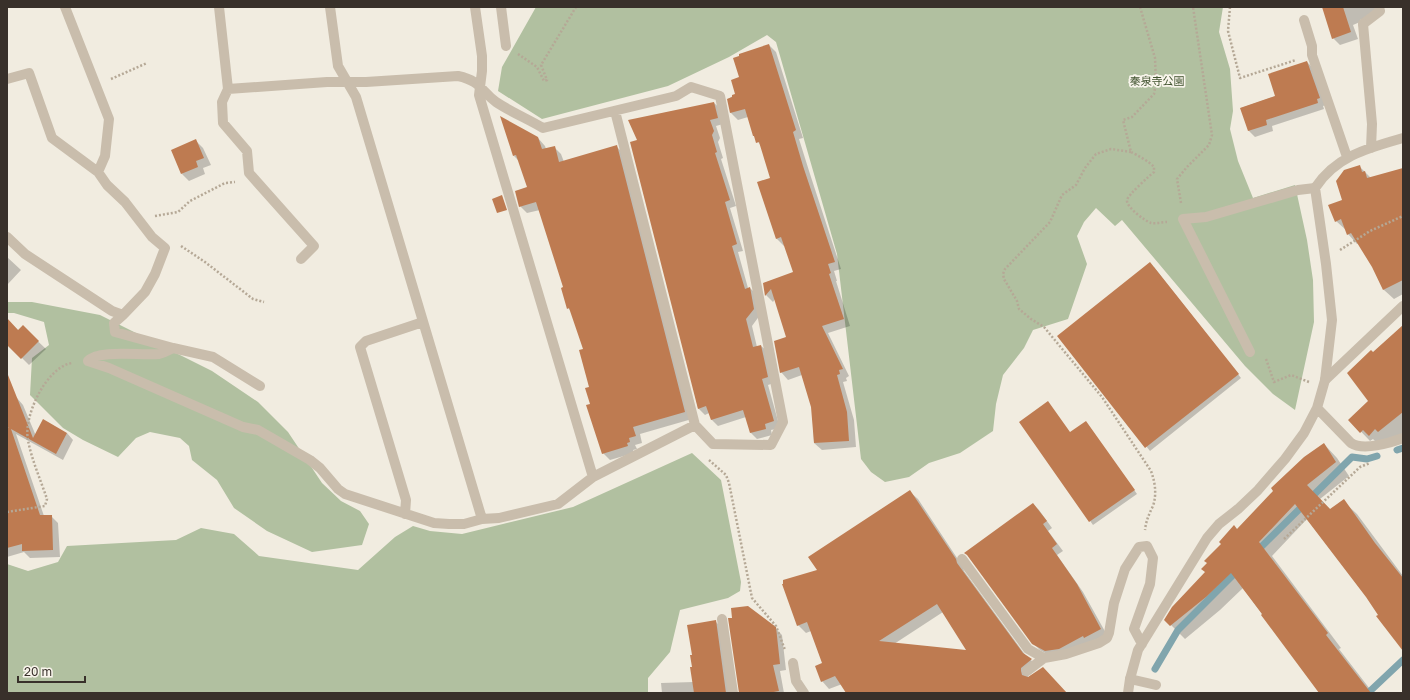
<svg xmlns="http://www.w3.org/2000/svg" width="1410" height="700" font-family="'Golos Text','Noto Sans JP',sans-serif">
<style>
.green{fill:#b1c0a0}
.shadow{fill:#0003;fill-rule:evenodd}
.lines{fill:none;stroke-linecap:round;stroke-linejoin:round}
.stream{stroke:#80a5ad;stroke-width:7}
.building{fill:#be7b51;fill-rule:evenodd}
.path{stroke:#b5a896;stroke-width:2.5;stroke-dasharray:2 2;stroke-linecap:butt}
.lane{stroke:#c9bdac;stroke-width:10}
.street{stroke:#c9bdac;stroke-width:10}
.labels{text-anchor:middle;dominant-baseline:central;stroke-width:3.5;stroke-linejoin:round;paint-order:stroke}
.park-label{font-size:11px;fill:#425430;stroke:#f9f5ec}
</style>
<rect width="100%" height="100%" fill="#f1ece0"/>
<path class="green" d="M536,7H1223L1219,32L1230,69L1233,111L1230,129L1238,161L1253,198L1295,185L1307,240L1313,280L1314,322L1295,410L1273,394L1245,366L1122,220L1115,226L1096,208L1084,222L1077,236L1087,264L1068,319L1033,330L1024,348L1003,375L996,404L993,431L960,453L929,463L909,477L885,482L871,472L861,459L837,254L776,42L767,35L729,57L668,86L542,119L498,91L502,67Z
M7,302H32L100,315L212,371L258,402L288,432L322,483L341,501L360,511L369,524L362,545L312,552L267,531L234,508L217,480L192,460L189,446L180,438L150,432L136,438L118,457L83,440L63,428L30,395L32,358L49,345L44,322L14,313H7Z
M692,453L721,480L741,582L740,591L728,598L680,610L670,652L648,678V693H7V564L28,571L58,562L67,546L176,540L201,528L234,534L259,556L358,570L395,537L413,526L430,531L462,534L573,507Z"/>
<path class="shadow" d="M1323,7H1380V14L1360,20V22L1353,25L1358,39L1340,45L1333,38Z
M769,45L776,52L803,138L799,139L810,174L841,269L834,271L837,281H836L850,326L828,333L849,376L846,378L847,381L843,382L854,420L856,447L822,450L814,443L812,406L802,375L788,380L781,372L788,337L775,299L773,302L766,295L764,283L794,273L785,245L784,246L776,238L772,179L761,146L754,136L748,117L738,120L731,113L728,99L736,94L740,78Z
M1307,62L1313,68L1326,105L1323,106L1324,109L1272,126L1273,131L1255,137L1249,131L1241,108L1276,96Z
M714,103L721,109L723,124L716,126L720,138L718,142L723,158L721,159L736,206L730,208L743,251L738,252L748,288H750L756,294L760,315L752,326L757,347L761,346L768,352L774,383L768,385L780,428L771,430L772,435L757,439L751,433L746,417L718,426L712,420L709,413L705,415L698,408L639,140Z
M538,138L545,146L546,149L554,147L561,154L564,162L617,147L624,154L692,419L640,434L642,443L635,445L637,449L633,450L634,453L610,460L603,453L591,404L585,349L572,312L568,308L565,288L540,210L527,213L520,206L528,188L519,161L514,156Z
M195,140L203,148L211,165L203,168L205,174L189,181L182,174Z
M1359,166L1371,178L1403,169V294L1394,299L1384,290L1373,267L1359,243L1357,244L1348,234L1346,230L1336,221Z
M7,257L21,270L7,285Z
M1154,267L1241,378L1150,451L1059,336Z
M7,320L19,331L23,327L46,349L29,365L7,343Z
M1403,326V442L1379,445L1373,439L1370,441L1350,420L1370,401L1373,353Z
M17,398L23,405L36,436L67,433L73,440L63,460L16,434L44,516H51L58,523L60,557L30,558L24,552L7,557V401Z
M1020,422L1070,433L1086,422L1137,494L1093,525Z
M1324,444L1337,458L1349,476L1320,499L1331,510L1343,501L1357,514L1403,576V649L1367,597L1307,519L1272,556L1341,648L1339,649L1373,693H1320L1243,588L1220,610L1185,639L1166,620L1206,572L1237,530Z
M910,492L918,499L963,567L964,571L1026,656L1039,667L1028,676V679L1066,693H864L911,658L829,689L822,681L823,664L811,631L806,633L798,625L818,571ZM943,612L968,651L894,644Z
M1033,504L1039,510L1052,528L1048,531L1063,551L1057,555L1083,592L1107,635L1052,657L1040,650L1033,643Z
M715,621L722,628L732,693H659H662L661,683L693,682V655Z
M775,628L782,635L786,670L780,671L784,693H740Z"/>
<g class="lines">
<path class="stream" d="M1397,450L1403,448
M1255,553L1352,457L1367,459L1377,456
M1155,669L1178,630L1240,568
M1368,693L1403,660"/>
</g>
<path class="building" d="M1322,7H1343L1351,32L1332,39Z
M769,44L796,130L793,132L803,166L835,262L828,264L831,273L829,274L844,319L822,326L843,369L839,370L840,374L837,375L847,412L849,441L814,443L811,407L799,367L780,373L774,341L786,337L771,289L765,296L763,283L793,272L781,237L776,239L757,182L770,178L759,142L756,143L754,136H753L745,109L730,113L727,99L732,97V95L735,94L731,80L739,77L733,58L739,56V54Z
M1307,61L1320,98L1317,99L1318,103L1266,120L1267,125L1248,131L1240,108L1275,96L1268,74Z
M714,102L718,118L710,120L714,131L712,135L717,152L715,153L730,200L725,202L737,244L732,246L745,289L750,287L754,309L746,319L753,347L761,345L768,377L762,379L774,421L765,424L766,429L750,433L743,410L711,420L706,406L698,409L630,142L637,140L628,120Z
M500,116L538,137L542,149L555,146L559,162L617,145L685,412L633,427L636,436L629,438L630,442L627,443L628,446L602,454L586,405L590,404L585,388L589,387L579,350L583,349L569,308L567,309L561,288L563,287L536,202L519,207L515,191L527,187L516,155L513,156Z
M196,139L204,158L196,161L198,167L181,174L171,150Z
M1360,165L1362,172L1365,171L1367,178L1403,168V280L1383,290L1372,267L1351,233L1347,235L1341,219L1335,222L1328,205L1342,200L1336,181L1344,170Z
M502,195L507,210L497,213L492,199Z
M1150,262L1239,374L1145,448L1057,336Z
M7,318L18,330L23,325L39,341L21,359L7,345Z
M1403,325V412L1378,432L1375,429L1369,436L1363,430L1360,433L1348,420L1368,401L1347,373L1371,350L1373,352Z
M7,375H8L33,438L43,419L67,433L56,454L11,429L40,515H52L53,550L22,551V544L7,548V428H9L7,427Z
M1048,401L1070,432L1086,421L1135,490L1089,522L1019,422Z
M1324,443L1336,462L1307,485L1330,509L1344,499L1375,543L1403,578V651L1376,616L1378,615L1366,597L1295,504L1259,542L1328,633L1326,635L1371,693H1319L1261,615L1262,614L1231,573L1206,597L1170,626L1164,620L1172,607L1205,572L1201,569L1207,563L1204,561L1221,544L1219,542L1234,525L1237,529L1273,491L1271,488L1304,457Z
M910,490L956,559L957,563L1023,653L1032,659L1021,668V671L1022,675L1028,677L1043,667L1067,693H846L835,676L821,682L815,666L822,663L807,622L797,626L782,584H783V580L817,570L808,557ZM937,604L966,650L879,641Z
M1033,503L1047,521L1043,524L1057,544L1052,548L1077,584L1101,629L1084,638L1083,636L1059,649L1045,651L1032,644L967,555L964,553Z
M748,606L776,627L780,664L773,665L779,691L768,693H739L728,618H732L731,608Z
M716,620L726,693H694L690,667H692L690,655H692L687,625Z"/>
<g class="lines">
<path class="path" d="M1140,7L1155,58L1156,82L1154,94L1132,117L1123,120L1131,152C1137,155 1150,162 1154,167V172C1149,176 1128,195 1127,200C1126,207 1145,221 1151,223C1156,224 1163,222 1167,222
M1230,7L1228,31L1240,78L1296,60
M518,54L537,67L544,81L547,80L541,65L576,7
M111,79L147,63
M1131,152L1111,149L1096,154L1085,168L1076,185L1062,195L1050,222L1005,269L1003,274L1004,279L1017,301L1019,309L1031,319L1044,327L1102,397L1151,471C1155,482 1157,494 1153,506C1149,514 1146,521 1145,530
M1181,203L1177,179L1187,167L1209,145L1212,135L1193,7
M155,216L178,212L190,201L225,183L235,182
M181,246L205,262L253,299L264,302
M1340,250L1370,231L1403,216
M1266,359L1274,382L1291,375L1309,382
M709,460L726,475L729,483L752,598L776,626L785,650
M7,512L45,506L47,499C41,481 31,458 28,440C23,417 46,367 72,363
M1284,539L1360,467L1370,463"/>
<path class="lane" d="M1363,24L1380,11L1379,7
M1250,352L1183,219L1206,217L1298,190L1315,188
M1325,380L1403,306
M1130,679L1156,685"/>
<path class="street" d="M65,7L109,119L105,156L98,172
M219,7L228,89L222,102L223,123L247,151L249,173L314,246L301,259
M330,7L338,66L356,97L482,519
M475,7L482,56V71L479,95L593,477
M501,7L506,46
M1304,20L1312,46V55L1347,157
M1363,24L1372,124L1371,148
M7,79L29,73L52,138L98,172L107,185L125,202L152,237L165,248L155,274L145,292L123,315L112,311L25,254L7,237
M615,111L695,425
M123,315L114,323L115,332L173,348L213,357L260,386
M173,348C169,350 163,353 159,354C142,356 99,349 88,361L109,368L243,427L258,430L310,460L320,468L338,489L345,494L434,523L449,524H464L482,519L499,518L558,504L593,477L695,425L713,444L771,445L783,422L720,96L691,87L676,96L543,128C528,119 511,112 496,102C480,90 481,81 458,76L366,82H327L228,89
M1317,408L1351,443C1363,451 1390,443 1403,438
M405,514L406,500L360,347L366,341L423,322
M962,559L1028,649L1044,658
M722,619L733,693
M793,663L796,681L804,693
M1027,671L1044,658L1066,654L1099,643L1107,638L1109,633L1114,603L1125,569L1139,547L1147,546L1153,558L1150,584L1134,629L1142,644
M1128,693L1130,679L1138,650L1207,538L1219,524L1238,509L1258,490L1285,459L1304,433L1317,408L1325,380L1332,320L1326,264L1315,188C1336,156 1368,148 1403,138"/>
</g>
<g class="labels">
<g class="park-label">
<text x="1157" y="80">秦泉寺公園</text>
</g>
</g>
<rect width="1410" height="700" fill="none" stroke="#38302a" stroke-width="16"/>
<path d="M18 676v6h67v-6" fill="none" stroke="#38302a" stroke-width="2"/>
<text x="24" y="676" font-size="12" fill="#38302a" stroke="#f9f5ec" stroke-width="3" paint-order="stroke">20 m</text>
</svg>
